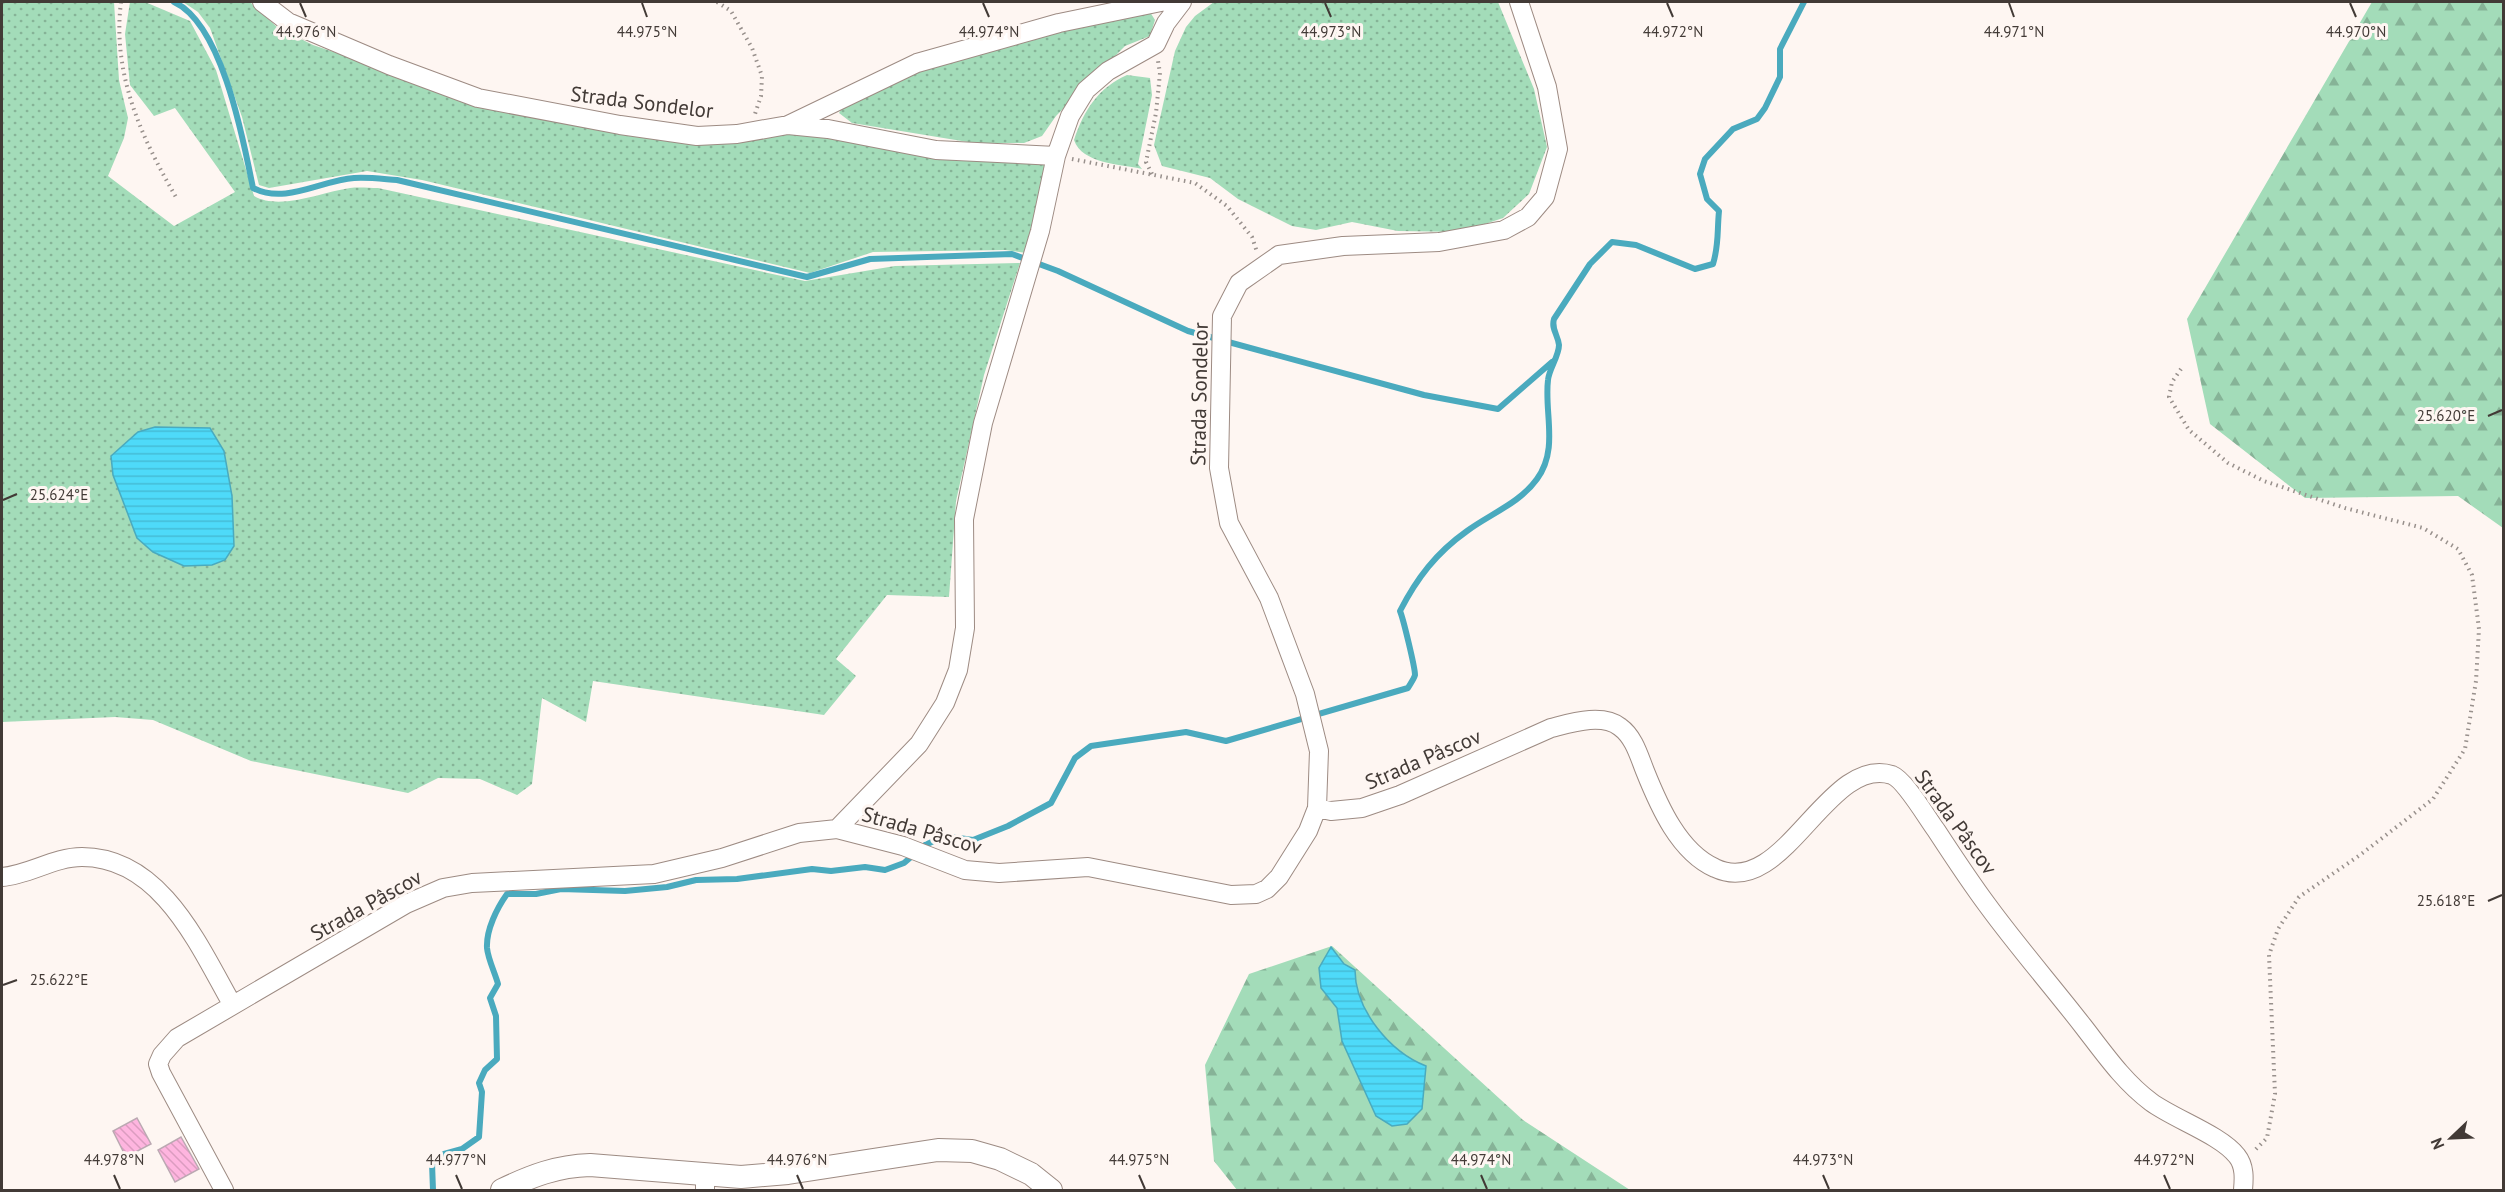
<svg xmlns="http://www.w3.org/2000/svg" width="2505" height="1192" font-family="'PT Sans',sans-serif">
<style>
.grass{fill:url(#grass-dots)}
.forest{fill:url(#forest-firs)}
.water{fill:url(#water-rules);stroke:#4aaabe;stroke-width:1.5}
.lines{fill:none;stroke-linecap:round;stroke-linejoin:round}
.stream{stroke:#4aaabe;stroke-width:6}
.building{fill:url(#building-back-hatch);stroke:#bba9b2;stroke-width:1.5}
.minor-casing{stroke:#9d8b83;stroke-width:20}
.major-casing{stroke:#9d8b83;stroke-width:24}
.path{stroke:#98908c;stroke-width:4;stroke-dasharray:1.5 4.5;stroke-linecap:butt}
.minor{stroke:#fff;stroke-width:18}
.major{stroke:#fff;stroke-width:22}
.ticks{fill:none;stroke:#423a36;stroke-width:2}
.labels{text-anchor:middle;dominant-baseline:central;stroke-width:6;stroke-linejoin:round;paint-order:stroke}
.street-label{font-size:21px;fill:#423a36;stroke:#fef6f2}
.ticks-label{font-size:15px;text-anchor:middle;fill:#423a36;stroke:#fef6f2;stroke-width:6;stroke-linejoin:round;paint-order:stroke}
</style>
<defs>
<pattern id="grass-dots" width="8" height="8" patternUnits="userSpaceOnUse" patternTransform="scale(1.5)"><rect width="8" height="8" fill="#a3dcb9"/><path d="M2 2h.1M6 6h.1" fill="none" stroke="#86b397" stroke-width="1.8" stroke-linecap="round"/></pattern>
<pattern id="forest-firs" width="22" height="20" patternUnits="userSpaceOnUse" patternTransform="scale(1.5)"><rect width="22" height="20" fill="#a3dcb9"/><path d="M5 1l3.5 6h-7zM16 11l3.5 6h-7z" fill="#86b397"/></pattern>
<pattern id="water-rules" width="6" height="5" patternUnits="userSpaceOnUse" patternTransform="scale(1.5)"><rect width="6" height="5" fill="#4edaf9"/><path d="M0 2.5h6" fill="none" stroke="#45bcd6"/></pattern>
<pattern id="building-back-hatch" width="6" height="6" patternUnits="userSpaceOnUse" patternTransform="scale(1.5)"><rect width="6" height="6" fill="#feb5df"/><path d="M-1 5l2 2M0 0l6 6M5-1l2 2" fill="none" stroke="#db9cc0"/></pattern>
</defs>
<rect width="100%" height="100%" fill="#fef6f2"/>
<path class="grass" d="M2,2H114L119,80L128,118L124,138L108,176L174,226L235,192L175,108L154,116L130,85L125,34L130,2H145L190,21L216,70L254,196C280,211 322,192 350,188C359,187 369,188 378,188L805,281L895,266L1020,263L984,375L956,501L949,597L887,595L836,659L856,676L824,715L593,681L586,722L542,698L532,784L517,795L480,779L438,778L408,793L251,761L153,720L115,717L2,722Z
M183,2H250L277,27L313,45L470,98L657,138L773,132L810,134L1042,162L1046,168L1026,253L1005,250L873,252L810,273L422,180L367,171L269,188L259,185L242,117L210,28L198,12Z
M1214,2H1498L1534,89L1547,147L1529,194L1503,218L1461,232L1398,231L1352,222L1316,230L1292,226L1238,199L1210,178L1162,166L1154,145L1175,51L1186,27L1195,16Z
M1150,12L1155,20L1150,36L1125,46L1056,116L1042,136L1024,143H974L852,123L839,113L845,102L917,69L1060,30Z
M1127,75L1150,78L1152,95L1138,164L1142,169C1121,164 1082,164 1074,140C1084,110 1098,88 1127,75Z"/>
<path class="forest" d="M2372,2H2503V528L2458,496L2305,498L2210,424L2187,319Z
M1332,946L1523,1120L1630,1190H1237L1214,1161L1205,1065L1249,974Z"/>
<path class="water" d="M155,427L210,428L224,451L232,496L234,546L225,560L212,565L184,566L153,552L137,538L113,475L111,456L138,432Z
M1331,947L1344,964L1355,970C1355,1010 1390,1052 1426,1066L1422,1109L1407,1124L1392,1126L1376,1116L1342,1041L1337,1008L1321,988L1319,968Z"/>
<g class="lines">
<path class="stream" d="M174,2C222,24 243,138 253,188C285,205 322,180 354,178C368,177 383,179 397,180L807,277L870,259L1012,254L1058,271L1188,331L1424,395L1498,409L1552,362
M433,1190L432,1163L444,1154L462,1149L479,1137L482,1092L479,1083L485,1070L497,1059L496,1016L490,998L498,984C495,973 488,959 487,948C486,930 497,908 507,894H536L561,889L625,891L667,887L696,880L737,879L812,869L831,871L865,867L885,870L904,863L925,845L945,836L973,840L1008,826L1051,803L1075,758L1091,746L1186,732L1226,741L1408,688C1410,684 1414,679 1415,675C1415,667 1403,618 1400,611C1417,578 1436,553 1467,531C1490,514 1520,503 1537,479C1559,449 1544,413 1548,380C1549,369 1559,356 1559,345C1558,335 1551,329 1554,319L1590,264L1612,242L1636,245L1695,269L1713,264C1719,245 1717,231 1719,211L1707,199L1700,174L1705,159L1733,129L1757,119L1765,108L1780,77V49L1804,2"/>
</g>
<path class="building" d="M137,1118L151,1144L126,1157L113,1131Z
M181,1137L199,1169L175,1182L158,1150Z"/>
<g class="lines">
<g class="minor-casing">
<path id="minor" d="M262,2L288,22L389,65L478,98L620,125L697,136L737,134L788,125L917,63L1059,23L1161,2
M788,125L828,129L936,150L1056,156
M1317,808L1331,811L1362,808L1400,795L1551,728C1571,723 1602,713 1620,727C1634,737 1639,756 1645,771C1659,806 1679,852 1715,868C1784,901 1827,754 1892,775C1905,780 1927,818 1936,830C1953,856 1970,882 1988,906C2018,947 2052,986 2083,1026C2104,1053 2123,1081 2151,1102C2174,1119 2221,1135 2237,1156C2245,1166 2244,1179 2243,1190
M837,829L919,744L945,703L958,670L965,628L964,519L983,423L1040,231L1056,156L1070,116L1086,90L1108,71L1156,44L1166,23L1182,2
M2,877C29,875 54,857 82,857C161,857 199,946 232,1004
M224,1190L161,1073L158,1064L162,1055L177,1038L406,904L443,888L472,883L654,874L722,858L799,833L837,829L903,846L965,870L999,873L1088,867L1231,895L1256,894L1267,889L1279,877L1308,831L1317,808L1319,751L1305,694L1269,598L1229,523L1219,468L1222,316L1239,283L1279,255L1343,246L1439,242L1504,230L1528,217L1545,197L1558,149L1547,87L1519,2
M705,1190V1175"/>
</g>
<g class="major-casing">
<path id="major" d="M502,1190C531,1176 557,1166 590,1165L741,1177L788,1173L938,1150L972,1151L1000,1159L1031,1174L1051,1190"/>
</g>
<path class="path" d="M121,2C112,73 141,137 176,197
M717,2L731,11L752,48L762,76L761,96L755,114
M1072,159L1195,183L1227,206L1252,237L1257,252
M1152,174L1146,162L1156,113L1160,73L1158,61
M2181,369L2172,382L2169,397L2189,430L2228,463L2264,481L2345,508L2423,528L2458,549L2472,575L2479,629L2476,681L2465,749L2433,799L2360,855L2299,897L2278,929L2269,955L2275,1094L2267,1138L2253,1152"/>
<use href="#minor" class="minor"/>
<use href="#major" class="major"/>
</g>
<path class="ticks" d="M300,3L306,17M642,3L647,17M983,3L989,17M1325,3L1331,17M1667,3L1673,17M2009,3L2014,17M2350,3L2356,17M2488,416L2502,410M3,500L17,494M2488,901L2502,895M3,985L17,980M114,1175L120,1189M456,1175L462,1189M797,1175L803,1189M1139,1175L1145,1189M1481,1175L1487,1189M1823,1175L1829,1189M2164,1175L2170,1189"/>
<g class="labels">
<g class="street-label">
<text transform="translate(642 102) rotate(7)">Strada Sondelor</text>
<text transform="translate(1199 394) rotate(-89)">Strada Sondelor</text>
<text transform="translate(1423 759) rotate(-23)">Strada Pâscov</text>
<text transform="translate(1956 822) rotate(54)">Strada Pâscov</text>
<text transform="translate(922 830) rotate(16)">Strada Pâscov</text>
<text transform="translate(366 905) rotate(-29)">Strada Pâscov</text>
</g>
</g>
<g class="ticks-label">
<text x="306" y="37">44.976°N</text>
<text x="647" y="37">44.975°N</text>
<text x="989" y="37">44.974°N</text>
<text x="1331" y="37">44.973°N</text>
<text x="1673" y="37">44.972°N</text>
<text x="2014" y="37">44.971°N</text>
<text x="2356" y="37">44.970°N</text>
<text x="2446" y="421">25.620°E</text>
<text x="59" y="500">25.624°E</text>
<text x="2446" y="906">25.618°E</text>
<text x="59" y="985">25.622°E</text>
<text x="114" y="1165">44.978°N</text>
<text x="456" y="1165">44.977°N</text>
<text x="797" y="1165">44.976°N</text>
<text x="1139" y="1165">44.975°N</text>
<text x="1481" y="1165">44.974°N</text>
<text x="1823" y="1165">44.973°N</text>
<text x="2164" y="1165">44.972°N</text>
</g>
<rect width="2505" height="1192" fill="none" stroke="#423a36" stroke-width="6"/>
<g transform="translate(2451 1138) rotate(247)" stroke="#fef6f2" stroke-width="4.5" paint-order="stroke">
<path d="M0-4.5L10 22L0 15L-10 22Z" fill="#423a36"/>
<text y="-9" font-size="16" font-weight="bold" text-anchor="middle" fill="#423a36">N</text>
</g>
</svg>
